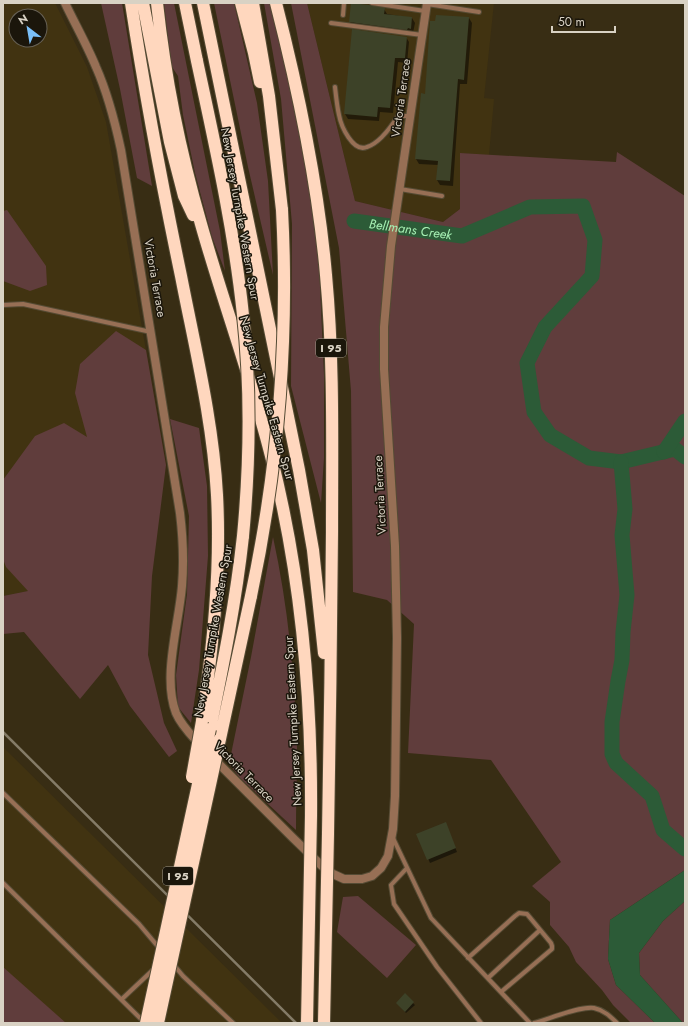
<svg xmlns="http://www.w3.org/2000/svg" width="688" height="1026" font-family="Jost,sans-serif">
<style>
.built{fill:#413311;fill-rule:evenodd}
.green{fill:#603d3c}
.water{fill:#2c5b37}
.shadow{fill:#0007}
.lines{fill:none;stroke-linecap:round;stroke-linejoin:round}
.river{stroke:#2c5b37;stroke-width:15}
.building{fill:#3d4228}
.service-casing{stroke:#554b34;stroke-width:6}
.minor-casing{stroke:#554b34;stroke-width:10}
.motorway-casing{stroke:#554b34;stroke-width:14}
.service{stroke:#976f55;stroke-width:4}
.minor{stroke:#976f55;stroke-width:8}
.motorway{stroke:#ffd7be;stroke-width:12}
.rail{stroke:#847b67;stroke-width:2.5}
.motorway-bridge-casing{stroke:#554b34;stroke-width:14;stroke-linecap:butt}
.motorway-bridge{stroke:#ffd7be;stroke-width:12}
.labels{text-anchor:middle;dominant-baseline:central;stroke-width:3;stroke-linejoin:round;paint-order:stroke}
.shield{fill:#1b160b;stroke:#a09a8c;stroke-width:1}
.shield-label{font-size:11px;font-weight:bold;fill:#d9d2c4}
.street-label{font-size:12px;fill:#d9d2c4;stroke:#1b160b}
.water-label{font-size:13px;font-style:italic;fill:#a6efb3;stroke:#1b160b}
</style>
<rect width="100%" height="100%" fill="#382d14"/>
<path class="built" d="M3,3H55L87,67L106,122L166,465L29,591L3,596ZM16,16H40V40H16Z
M307,3H494L484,98L494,99L489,155L460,153V209L443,222L355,201Z
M3,747L282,1023H63L3,971Z"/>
<path class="green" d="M101,3H122L152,186L137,178L120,89Z
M164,3H174L220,231L225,271L212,237L195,173L183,115L178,76L172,67L167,30Z
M214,3H234L257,103L268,181L273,275L248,167Z
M264,3H272L298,93L318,240L324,375V458L321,503L291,386L292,224L281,99Z
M291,3H307L355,201L443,222L460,209V153L616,162L617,152L685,196V870L610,920L608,959L616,985L655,1023H631L613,1005L602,990L576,962L569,947L550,925V902L532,886L561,862L491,760L408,753L414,624L387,600L353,592L351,391L339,248Z
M7,210L46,266L47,285L30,291L3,281V211Z
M116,331L146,350L166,465L152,576L148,655L164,723L177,751L169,757L130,706L108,665L80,699L24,632L3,634V596L28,591L6,567L3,559V480L35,436L64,423L87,437L75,393L80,364Z
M170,419L199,428L207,486L208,556L199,670L191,723L178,707L176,675L187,594L189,516Z
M273,537C288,606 295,677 297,748C297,775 296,803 296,830L240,778L229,764L251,657Z
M358,896L416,945L387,978L337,932L343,897Z
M685,901V1023H683L640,975L639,953L663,921Z
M3,967L66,1023H3Z"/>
<path class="water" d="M685,870V901L663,921L639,953L640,975L683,1023H655L616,985L608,959L610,920Z"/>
<path class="shadow" d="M384,9L387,14L412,18L415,23L413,33L353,27L350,22Z
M469,18L472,23L467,84H460L453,186L440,185L437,180L438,165L419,164L416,159L425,95Z
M406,37L409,42L407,63L398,62L393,113L380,112L379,121L348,119L345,114Z
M447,827L457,852L430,863L418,835Z
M405,995L415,1005L406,1013L397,1003Z"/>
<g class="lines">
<g class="river">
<path id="s1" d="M354,221L462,236L530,207L583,206L595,240L592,276L545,327L527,363L534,412L550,435L589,458L621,462L675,449L685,457"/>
<path d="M664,452L685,421"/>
<path d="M621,462L625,509L622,535L627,595L623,632L622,660L618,681L612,722V754L616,763L652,796L663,830L685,849"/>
</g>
</g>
<path class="building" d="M351,3L369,5L385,8L384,14L412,17L411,29L408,28L407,30L349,22Z
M436,15L469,17L464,80L458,79L450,181L436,180L438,161L415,159L421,93L425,94L430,21H435Z
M352,29L407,37L405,58H395L390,108L378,107L377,117L344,114Z
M446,822L456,848L427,860L416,834Z
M405,993L414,1002L405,1012L396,1003Z"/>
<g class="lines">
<g class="service-casing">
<path id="service" d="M372,3L425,11
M427,4L479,12
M343,15L344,3
M331,23L422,35
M335,87C336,96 337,106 339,115C341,126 353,153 367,147C380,143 391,127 398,116H411
M400,189L442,196
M3,305L23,304L151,332
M3,793L139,924L160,949
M393,838L431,918L530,1023
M407,868L391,885L394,904L437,967L481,1023
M3,883L144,1022
M468,958L515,916L519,913L527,914L551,943L552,946V949L501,992
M173,964L183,976L233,1023
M488,978L540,930
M122,999L155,968
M534,1023C549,1019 580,1006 594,1008C604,1010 611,1017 617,1023"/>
</g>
<g class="minor-casing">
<path id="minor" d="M65,3C75,24 87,45 96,67C108,94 115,122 121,150L180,513C183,538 184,562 182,586C179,624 162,677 176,713C181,725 191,735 200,745
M214,759L293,838L322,866L333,874L344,879H362L372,876L381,868L388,856L393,829L395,796L397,638L395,546L384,369V327L391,246L427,3"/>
</g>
<g class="motorway-casing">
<path id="motorway" d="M131,3C145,94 162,185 181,276C195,348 213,421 217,495C221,571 213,646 202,721
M143,3L170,142L184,196L193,215
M157,3C165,78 180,152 201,224C223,302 251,377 271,456C301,574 312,694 311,816
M185,3L197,61
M203,3L299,470L313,550L324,653
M241,3L254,53L260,82
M253,3L269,96L282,210
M276,3C299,93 318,183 326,275C334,361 332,446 332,532C331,633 330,733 328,834
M210,729C223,665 236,601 243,536
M220,739L251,596"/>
</g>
<use href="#service" class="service"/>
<use href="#minor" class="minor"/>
<use href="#motorway" class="motorway"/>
<path class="rail" d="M3,732L296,1023"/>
<g class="motorway-bridge-casing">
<path id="motorway-bridge" d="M197,61C215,145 234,229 243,315C251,388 250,462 243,536
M251,596C278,469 289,340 282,210
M192,777L202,721
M146,1023L210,729
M158,1023L220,739
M307,1023L311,816
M324,1023L328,834"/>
</g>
<use href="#motorway-bridge" class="motorway-bridge"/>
</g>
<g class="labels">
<g class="shield">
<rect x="316" y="339" width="30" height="18" rx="3"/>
<rect x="163" y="867" width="30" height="18" rx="3"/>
</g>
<g class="shield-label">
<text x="331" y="348">I 95</text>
<text x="178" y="876">I 95</text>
</g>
<g class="street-label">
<text transform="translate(401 98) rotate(-82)">Victoria Terrace</text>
<text transform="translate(240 214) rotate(80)">New Jersey Turnpike Western Spur</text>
<text transform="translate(155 278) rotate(80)">Victoria Terrace</text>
<text transform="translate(267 398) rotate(74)">New Jersey Turnpike Eastern Spur</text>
<text transform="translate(380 495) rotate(-93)">Victoria Terrace</text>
<text transform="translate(213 631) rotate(-80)">New Jersey Turnpike Western Spur</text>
<text transform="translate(293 721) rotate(-93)">New Jersey Turnpike Eastern Spur</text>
<text transform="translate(244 772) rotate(45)">Victoria Terrace</text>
</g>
<g class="water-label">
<text stroke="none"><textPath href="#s1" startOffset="57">Bellmans Creek</textPath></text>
</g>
</g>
<rect width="688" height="1026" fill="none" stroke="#d9d2c4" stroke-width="8"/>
<g transform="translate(28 28) rotate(329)"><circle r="19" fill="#1b160b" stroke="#676155"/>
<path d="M0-3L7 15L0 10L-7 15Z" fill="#7abff8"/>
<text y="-6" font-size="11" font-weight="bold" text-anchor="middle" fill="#d9d2c4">N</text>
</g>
<path d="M552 26v6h63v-6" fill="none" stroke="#d9d2c4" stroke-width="2"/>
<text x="558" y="26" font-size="12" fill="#d9d2c4" stroke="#1b160b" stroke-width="3" paint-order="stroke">50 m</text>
</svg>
